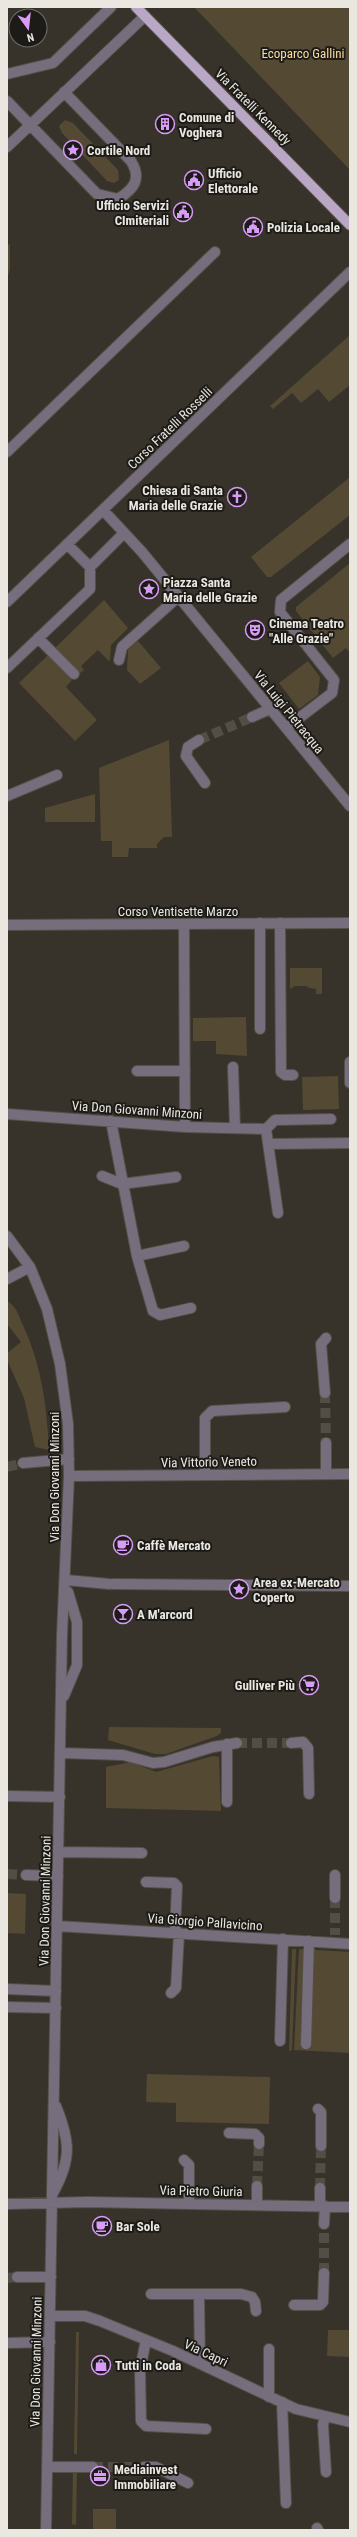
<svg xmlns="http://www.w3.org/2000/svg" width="357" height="2537" font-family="'Roboto Condensed',sans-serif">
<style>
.green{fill:#544932}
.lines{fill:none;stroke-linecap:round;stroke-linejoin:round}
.minor-tunnel{stroke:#524e45;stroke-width:10;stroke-dasharray:10 5;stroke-linecap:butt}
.minor-casing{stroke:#545047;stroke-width:12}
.major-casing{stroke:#545047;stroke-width:12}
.minor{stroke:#776e7d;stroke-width:10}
.major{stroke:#baa7c6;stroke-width:10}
.labels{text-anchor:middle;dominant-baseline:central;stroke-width:4;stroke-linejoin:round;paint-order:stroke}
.park-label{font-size:13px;fill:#fcdb9d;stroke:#1d1b17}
.street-label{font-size:13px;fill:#eae7e1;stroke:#1d1b17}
.poi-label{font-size:13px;font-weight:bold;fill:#eae7e1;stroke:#1d1b17;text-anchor:start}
</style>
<rect width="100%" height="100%" fill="#37332a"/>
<path class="green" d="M194,7H350V170Z
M65,120L73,123L118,170L119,180L114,183L107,181L62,133L59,126Z
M10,243V270L7,278V247Z
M350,335V385L329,402L318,389L301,403L292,393L273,409L270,406Z
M349,478L350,515L271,577H267L251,557Z
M350,563V653L346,648L333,658L296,611V607Z
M104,600L128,628L111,645L110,660L109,661L98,650L81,666L84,670L79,674L54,649Z
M138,641L161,668L140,684L127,670L128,649Z
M48,655L72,680L66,687L97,720L75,741L19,683Z
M308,661L320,677L318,695L299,709L279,683Z
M169,740L172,837H164L157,844V848H129L128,857H112V841H101L99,768Z
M95,794V822H45V808Z
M290,968H322V994H316V989L309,988L306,986H295L290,989Z
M246,1017L247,1056L216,1054V1041H193V1018Z
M338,1076L339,1109L303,1110L302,1077Z
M7,1301C15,1305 18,1313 21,1321C41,1362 47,1405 49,1450L35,1447L24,1398L7,1360V1353L21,1342L7,1324Z
M109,1727L221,1728V1733L217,1736L166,1754H155L108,1740Z
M213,1756L219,1757L221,1811L106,1808V1767L131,1762L156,1772Z
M7,1893L26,1894L25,1934L7,1933Z
M292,1949H296L292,2050L289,2051Z
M299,1949L350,1952V2053L294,2050Z
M147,2074L270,2077L269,2124L176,2122V2103L146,2102Z
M328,2330H350V2357L327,2356Z
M76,2332H79L77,2454H74Z
M73,2469H77L76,2525L72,2524Z
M93,2509H116V2530H95L93,2528Z"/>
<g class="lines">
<path class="minor-tunnel" d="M199,740L252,717
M325,1393L326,1443
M7,1467L23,1463
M237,1743H291
M7,1874L26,1875
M335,1898V1935
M257,2186L259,2144
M320,2188L321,2146
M324,2273V2224
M7,2278L17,2277
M93,2467H144"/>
<g class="minor-casing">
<path id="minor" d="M7,74L53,63L111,7
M7,101L97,194L118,199C134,189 142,179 131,161L64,92
M7,147L145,16
M7,452L215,252
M103,510L142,552L350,806
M67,544L90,567L124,533
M7,602L350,272
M38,638L74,674
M119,660L122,647L178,597
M7,668L90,589V567
M252,717L270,709
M286,728L332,693L334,680L280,612L281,600L350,544
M199,740L188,747L186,756L205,783
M7,796L57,775
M260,923V1029
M280,923L281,1072L285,1075H293
M184,924L185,1127
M7,925L350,923
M350,1062V1083
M233,1067L235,1128
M137,1071H185
M7,1114L185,1127L266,1129
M111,1121L137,1256L153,1311L160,1315L191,1308
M266,1129L278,1213
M266,1129L275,1120L331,1119
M268,1144L350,1143
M102,1176L122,1184L176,1177
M7,1236L30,1267L47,1309L60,1364L68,1424L69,1476L62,1635L46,2530
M137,1256L184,1246
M7,1279L30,1267
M325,1393L321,1344L326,1338
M326,1443V1474
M23,1463L69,1459
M205,1475V1418L212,1411L285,1407
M69,1476L350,1474
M66,1580L109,1584
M113,1584L350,1586
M64,1696L77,1665V1622L68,1592
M291,1743L303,1742L308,1748L309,1794
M227,1744V1802
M61,1753L123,1755L153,1763L164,1762L213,1747L237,1743
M7,1796L60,1797
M59,1852L142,1853
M26,1875L58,1876
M146,1882L174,1883L177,1886L175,1933
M335,1898V1875
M57,1926L350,1944
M7,1989L56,1991
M171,1993L176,1988L179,1933
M7,2007L56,2008
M280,2041L283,1939
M306,2044L309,1941
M318,2109L321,2112V2146
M229,2133L255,2134L259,2138V2144
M184,2160L189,2165V2204
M53,2193C72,2159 70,2141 56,2106
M7,2204L88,2202L350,2207
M257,2205V2186
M320,2206V2188
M324,2224L325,2206
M17,2277H51
M151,2294H241L252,2297L255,2302L256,2311
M199,2294L200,2364
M294,2305H320L323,2302L324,2273
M50,2316H85L100,2321L173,2351L296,2409L350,2422
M146,2340L140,2370L141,2421L146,2426L206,2429
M7,2343L50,2342
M269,2397V2349
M282,2402L286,2503
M325,2417L323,2425L326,2472
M47,2467H93
M144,2467H156L188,2483
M317,2528L318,2530"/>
</g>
<g class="major-casing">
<path id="major" d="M136,7L350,225"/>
</g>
<use href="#minor" class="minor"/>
<use href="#major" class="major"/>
</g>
<defs>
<g id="building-ring" transform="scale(1)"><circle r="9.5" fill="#1d1b17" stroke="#d89bf8" stroke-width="1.5"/><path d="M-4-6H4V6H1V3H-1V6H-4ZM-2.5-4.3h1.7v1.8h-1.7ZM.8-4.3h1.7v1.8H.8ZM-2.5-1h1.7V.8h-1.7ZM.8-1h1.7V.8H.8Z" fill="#d89bf8"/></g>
<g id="sight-ring" transform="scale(1)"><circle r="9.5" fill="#1d1b17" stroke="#d89bf8" stroke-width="1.5"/><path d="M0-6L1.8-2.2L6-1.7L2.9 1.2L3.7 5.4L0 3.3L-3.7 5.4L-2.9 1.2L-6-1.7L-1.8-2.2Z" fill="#d89bf8"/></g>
<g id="civic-ring" transform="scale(1)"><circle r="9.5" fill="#1d1b17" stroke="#d89bf8" stroke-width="1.5"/><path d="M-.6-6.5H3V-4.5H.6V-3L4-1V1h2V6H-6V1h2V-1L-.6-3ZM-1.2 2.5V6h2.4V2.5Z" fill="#d89bf8"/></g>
<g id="church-ring" transform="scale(1)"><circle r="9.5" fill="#1d1b17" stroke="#d89bf8" stroke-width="1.5"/><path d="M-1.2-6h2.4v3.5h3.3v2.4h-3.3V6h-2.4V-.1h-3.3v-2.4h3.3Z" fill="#d89bf8"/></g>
<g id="theatre-ring" transform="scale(1)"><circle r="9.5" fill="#1d1b17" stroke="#d89bf8" stroke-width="1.5"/><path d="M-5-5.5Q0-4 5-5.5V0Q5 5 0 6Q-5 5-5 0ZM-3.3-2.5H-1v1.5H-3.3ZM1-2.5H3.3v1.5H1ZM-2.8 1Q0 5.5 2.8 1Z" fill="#d89bf8"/></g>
<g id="cafe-ring" transform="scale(1)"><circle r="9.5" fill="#1d1b17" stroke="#d89bf8" stroke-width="1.5"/><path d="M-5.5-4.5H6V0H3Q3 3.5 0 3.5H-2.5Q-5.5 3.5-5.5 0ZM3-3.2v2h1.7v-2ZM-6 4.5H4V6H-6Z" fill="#d89bf8"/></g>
<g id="bar-ring" transform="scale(1)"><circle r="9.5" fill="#1d1b17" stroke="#d89bf8" stroke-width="1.5"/><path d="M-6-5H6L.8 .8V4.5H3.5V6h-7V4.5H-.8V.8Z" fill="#d89bf8"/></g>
<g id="supermarket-ring" transform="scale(1)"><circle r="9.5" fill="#1d1b17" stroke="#d89bf8" stroke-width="1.5"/><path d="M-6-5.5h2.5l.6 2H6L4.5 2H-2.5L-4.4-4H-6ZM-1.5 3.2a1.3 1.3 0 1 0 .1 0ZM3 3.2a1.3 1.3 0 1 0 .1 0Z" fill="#d89bf8"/></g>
<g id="shop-ring" transform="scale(1)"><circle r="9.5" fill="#1d1b17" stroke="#d89bf8" stroke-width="1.5"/><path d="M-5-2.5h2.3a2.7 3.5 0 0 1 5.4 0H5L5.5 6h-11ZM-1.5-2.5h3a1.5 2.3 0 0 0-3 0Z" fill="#d89bf8"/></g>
<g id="office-ring" transform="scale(1)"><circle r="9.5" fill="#1d1b17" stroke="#d89bf8" stroke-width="1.5"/><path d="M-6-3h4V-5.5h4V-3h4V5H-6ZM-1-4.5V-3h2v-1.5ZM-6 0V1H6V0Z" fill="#d89bf8"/></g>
</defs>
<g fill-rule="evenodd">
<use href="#building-ring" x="165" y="124"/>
<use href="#sight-ring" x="73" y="150"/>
<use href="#civic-ring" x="194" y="180"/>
<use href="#civic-ring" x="183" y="212"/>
<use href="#civic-ring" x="253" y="227"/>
<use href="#church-ring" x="237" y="497"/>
<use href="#sight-ring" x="149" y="589"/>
<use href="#theatre-ring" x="255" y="630"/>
<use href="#cafe-ring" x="123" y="1545"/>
<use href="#sight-ring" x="239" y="1589"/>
<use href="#bar-ring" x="123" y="1614"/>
<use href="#supermarket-ring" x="309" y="1685"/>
<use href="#cafe-ring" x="102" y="2226"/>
<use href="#shop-ring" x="101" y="2365"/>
<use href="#office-ring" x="100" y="2476"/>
</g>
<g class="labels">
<g class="park-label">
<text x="303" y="53">Ecoparco Gallini</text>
</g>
<g class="street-label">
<text transform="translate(253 107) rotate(45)">Via Fratelli Kennedy</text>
<text transform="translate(170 428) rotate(-44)">Corso Fratelli Rosselli</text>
<text transform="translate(289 712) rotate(51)">Via Luigi Pietracqua</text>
<text x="178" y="911">Corso Ventisette Marzo</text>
<text transform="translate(137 1110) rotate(4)">Via Don Giovanni Minzoni</text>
<text transform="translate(209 1462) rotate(-1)">Via Vittorio Veneto</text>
<text transform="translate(54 1477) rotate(-90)">Via Don Giovanni Minzoni</text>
<text transform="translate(45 1901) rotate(-89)">Via Don Giovanni Minzoni</text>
<text transform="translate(205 1922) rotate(4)">Via Giorgio Pallavicino</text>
<text transform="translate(201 2191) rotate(1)">Via Pietro Giuria</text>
<text transform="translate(206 2353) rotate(25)">Via Capri</text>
<text transform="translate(36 2362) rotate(-89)">Via Don Giovanni Minzoni</text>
</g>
<g class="poi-label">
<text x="179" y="117">Comune di<tspan x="179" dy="15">Voghera</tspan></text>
<text x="87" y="150">Cortile Nord</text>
<text x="208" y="173">Ufficio<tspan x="208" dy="15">Elettorale</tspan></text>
<text x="169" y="205" text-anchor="end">Ufficio Servizi<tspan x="169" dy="15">CImiteriali</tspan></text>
<text x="267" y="227">Polizia Locale</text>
<text x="223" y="490" text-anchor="end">Chiesa di Santa<tspan x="223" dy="15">Maria delle Grazie</tspan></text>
<text x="163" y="582">Piazza Santa<tspan x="163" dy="15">Maria delle Grazie</tspan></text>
<text x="269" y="623">Cinema Teatro<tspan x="269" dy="15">"Alle Grazie"</tspan></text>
<text x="137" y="1545">Caffè Mercato</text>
<text x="253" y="1582">Area ex-Mercato<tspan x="253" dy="15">Coperto</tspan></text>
<text x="137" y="1614">A M'arcord</text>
<text x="295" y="1685" text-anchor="end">Gulliver Più</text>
<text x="116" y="2226">Bar Sole</text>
<text x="115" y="2365">Tutti in Coda</text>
<text x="114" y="2469">Mediainvest<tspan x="114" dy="15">Immobiliare</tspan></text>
</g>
</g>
<rect width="357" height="2537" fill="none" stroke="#eae7e1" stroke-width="16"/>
<g transform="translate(28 28) rotate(165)"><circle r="19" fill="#1d1b17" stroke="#6f6d68"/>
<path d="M0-3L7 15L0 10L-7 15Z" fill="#d89bf8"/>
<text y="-6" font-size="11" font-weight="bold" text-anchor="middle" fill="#eae7e1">N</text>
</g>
</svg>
